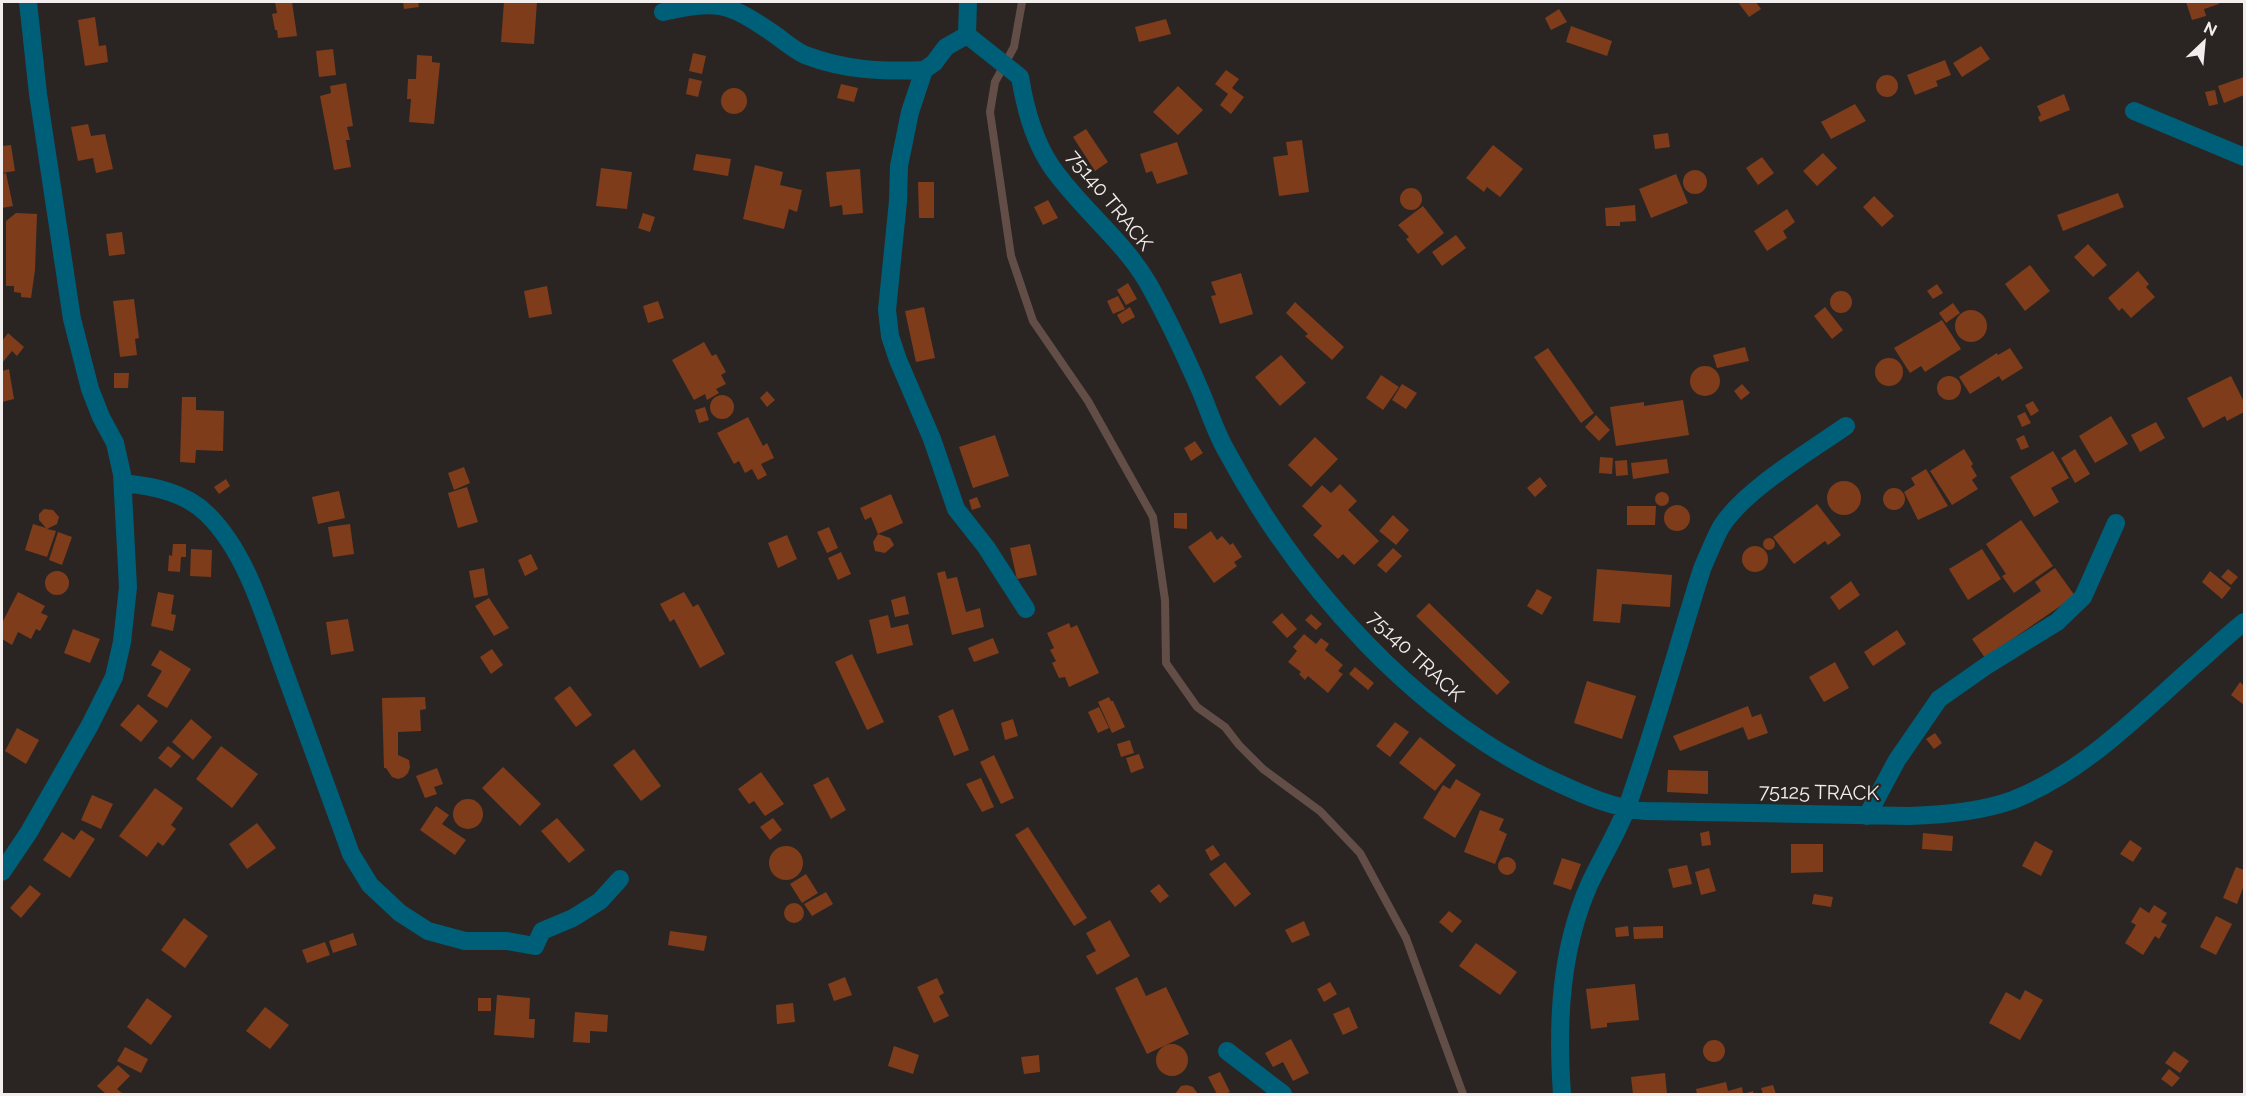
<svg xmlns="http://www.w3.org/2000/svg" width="2246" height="1096" font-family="Raleway,sans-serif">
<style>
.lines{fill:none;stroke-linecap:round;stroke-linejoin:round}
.stream{stroke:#624e47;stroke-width:8}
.building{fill:#7e3c1a}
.street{stroke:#005f78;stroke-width:18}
.labels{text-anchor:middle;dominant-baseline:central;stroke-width:4.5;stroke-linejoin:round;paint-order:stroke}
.street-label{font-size:20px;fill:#f2eeed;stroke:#2a2523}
</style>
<rect width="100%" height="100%" fill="#2a2523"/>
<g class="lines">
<path class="stream" d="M1022,2L1014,47L995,82L990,112L1011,256L1033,321L1088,401L1153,517L1165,600L1166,663L1197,707L1225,727L1239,745L1263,769L1320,811L1360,853L1406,938L1463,1094"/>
</g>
<path class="building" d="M275,2H292L297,36L278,38L277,30H275L272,14L277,13Z
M403,2H418L419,7L404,9Z
M504,2H537L534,44L501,42Z
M1738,2H1756L1761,9L1749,17Z
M2186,2H2218L2219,4L2204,9L2206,16L2192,20Z
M1559,9L1567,22L1551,30L1545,18Z
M95,17L99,46L106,45L108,62L85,66L78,20Z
M1166,19L1171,34L1139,42L1135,27Z
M1571,26L1612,41L1607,56L1566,42Z
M1981,46L1990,59L1962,77L1953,63Z
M333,49L336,75L319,77L316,51Z
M693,53L706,56L702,74L689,71Z
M417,55L432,56V62L440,63L434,124L409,122L411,99H407L408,79H416Z
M1945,60L1951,75L1936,81L1938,86L1915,95L1907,75Z
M1226,70L1239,79L1232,88L1244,97L1231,114L1220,105L1228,94L1215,84Z
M1876 86a11 11 0 1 1 22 0a11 11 0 1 1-22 0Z
M2244,77V95L2224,103L2218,86Z
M689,78L702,81L698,97L686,94Z
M346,83L353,126L347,127L350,140H346L351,167L334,170L320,96L331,93L330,86Z
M841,84L858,88L854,102L837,98Z
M1178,86L1203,110L1178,135L1153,112Z
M721 101a13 13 0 1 1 26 0a13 13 0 1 1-26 0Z
M2215,90L2218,104L2209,106L2205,92Z
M2064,94L2070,110L2040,122L2038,117L2041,115L2037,106Z
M1855,104L1866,121L1831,139L1821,122Z
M88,124L91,136L105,134L113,169L96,173L93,158L78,161L71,127Z
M1086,129L1108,162L1095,171L1073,137Z
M1668,133L1670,147L1655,149L1653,135Z
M1302,140L1309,192L1279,196L1273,157L1288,155L1286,142Z
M1177,142L1188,174L1157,184L1152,171L1146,173L1140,154Z
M11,145L15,171L2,173V146Z
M1493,145L1523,169L1500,197L1487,187L1484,192L1466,178Z
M1823,153L1837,168L1817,186L1803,171Z
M696,154L731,159L728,176L693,170Z
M1762,157L1774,173L1758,185L1746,168Z
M755,165L783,172L780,185L802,190L797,212L789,209L784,229L743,219Z
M601,168L632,172L627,209L596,206Z
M860,169L863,213L843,215L842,205L830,207L826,172Z
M1683 182a12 12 0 1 1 24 0a12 12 0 1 1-24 0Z
M6,173L13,206L2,208V174Z
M1676,174L1688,203L1651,218L1639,189Z
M918,182H934V218H919Z
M1400 199a11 11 0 1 1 22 0a11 11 0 1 1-22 0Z
M2118,193L2124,207L2063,231L2057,215Z
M1874,196L1894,216L1882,227L1863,207Z
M1048,200L1058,218L1043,225L1034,207Z
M1635,205L1636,221L1620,222V226H1606L1605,208Z
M1423,206L1444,233L1418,254L1406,239L1409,237L1398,225Z
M1787,209L1795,222L1783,231L1787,238L1767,251L1754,231Z
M16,213L37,214L35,270L31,298L21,297V293L14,292V286H6V221Z
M643,213L655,217L650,232L638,228Z
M122,232L125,254L109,256L106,234Z
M1456,235L1466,248L1442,266L1432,252Z
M2088,244L2107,265L2093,277L2074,257Z
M2030,265L2050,291L2025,311L2005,284Z
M2138,271L2149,284L2146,287L2155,297L2131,318L2122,308L2119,311L2108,298Z
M1241,273L1253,314L1220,324L1211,296L1216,295L1211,282Z
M1128,283L1137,299L1126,305L1117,290Z
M1937,284L1943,293L1933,299L1927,291Z
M547,286L552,314L529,318L524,291Z
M1830 302a11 11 0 1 1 22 0a11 11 0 1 1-22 0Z
M1118,296L1125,309L1113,314L1107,301Z
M134,299L139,338L135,339L137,355L120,357L113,301Z
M658,301L664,318L648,323L643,306Z
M1295,302L1344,347L1332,360L1305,336L1308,334L1286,313Z
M1953,303L1960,313L1946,323L1939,313Z
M924,307L935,358L916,362L905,311Z
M1130,307L1135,317L1122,324L1117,315Z
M1825,307L1843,330L1832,339L1814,316Z
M1955 326a16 16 0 1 1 32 0a16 16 0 1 1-32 0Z
M1942,320L1961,349L1925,372L1921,366L1910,373L1894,348Z
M8,333L24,347L17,356L12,351L2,363V341Z
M704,342L712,356L716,354L726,372L721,375L726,384L716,389L719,393L707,400L705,394L694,400L672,360Z
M1745,347L1749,361L1717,368L1713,355Z
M1548,348L1594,413L1581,423L1534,357Z
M2010,348L2023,368L2002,381L1999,376L1970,394L1959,377L1997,353L1998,355Z
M1281,355L1306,383L1280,406L1255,377Z
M1875 372a14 14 0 1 1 28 0a14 14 0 1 1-28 0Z
M1690 381a15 15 0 1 1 30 0a15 15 0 1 1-30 0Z
M9,369L14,399L2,402V371Z
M114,373H129L128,388H114Z
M1381,375L1399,387L1383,410L1366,398Z
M2231,376L2244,402V412L2227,421L2225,416L2203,428L2187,398Z
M1937 388a12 12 0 1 1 24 0a12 12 0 1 1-24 0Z
M1402,384L1417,393L1406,409L1392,400Z
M1742,384L1750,393L1741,400L1734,391Z
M767,391L775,400L767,407L760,398Z
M710 407a12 12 0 1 1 24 0a12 12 0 1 1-24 0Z
M182,397H196V410L224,411L223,451L196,450L195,463L180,462Z
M1683,400L1689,435L1616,446L1610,407L1644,402V406Z
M2033,401L2039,411L2031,416L2025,405Z
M705,407L709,420L699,423L695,410Z
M2025,412L2031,423L2022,427L2017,416Z
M1596,415L1610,430L1599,441L1585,427Z
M2111,416L2128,444L2095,463L2079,436Z
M748,417L763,446L767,443L774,458L761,464L767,475L758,480L752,469L745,473L739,461L734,464L717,433Z
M2156,422L2165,438L2140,452L2131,435Z
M995,435L1009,476L973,488L959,447Z
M2024,435L2029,447L2021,450L2016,439Z
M1315,437L1338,459L1311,487L1288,465Z
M1195,441L1203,453L1191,461L1184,448Z
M1964,449L1973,464L1971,466L1977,476L1972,480L1978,489L1952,505L1930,471Z
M2075,449L2090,474L2075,483L2061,458Z
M2053,451L2069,478L2051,488L2059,502L2034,517L2010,477Z
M1600,457L1613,458L1612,474L1599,473Z
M1667,459L1669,473L1633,479L1631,463Z
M1627,460L1628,475L1616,476L1615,461Z
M464,467L470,483L454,490L448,473Z
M1926,469L1948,506L1918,520L1904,492L1915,485L1911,478Z
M1540,477L1547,486L1535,497L1527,488Z
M226,479L230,486L219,494L214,487Z
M1827 498a17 17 0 1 1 34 0a17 17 0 1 1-34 0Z
M1340,484L1357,501L1348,510L1379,541L1354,565L1343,554L1338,559L1313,535L1322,526L1302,506L1322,485L1331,493Z
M467,487L478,522L458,528L448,493Z
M1883 499a11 11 0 1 1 22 0a11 11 0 1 1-22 0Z
M339,491L345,518L318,524L312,497Z
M1655 499a7 7 0 1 1 14 0a7 7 0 1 1-14 0Z
M891,494L903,523L878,534L871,517L865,520L860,508Z
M977,497L981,507L972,510L969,500Z
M1817,504L1841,535L1828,545L1825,541L1794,564L1773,537Z
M1664 518a13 13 0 1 1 26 0a13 13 0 1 1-26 0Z
M1627,506H1656L1655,525H1627Z
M44,509L53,510L59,517L57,524L47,529L56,531L47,557L25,550L33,524L46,528L39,520V514Z
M1174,513H1187V529L1174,528Z
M1393,515L1409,530L1396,545L1379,531Z
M2021,520L2053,566L2014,593L2002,576L2006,574L1986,544Z
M350,524L354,554L333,557L328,527Z
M829,527L838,548L827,553L817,532Z
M1211,531L1217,540L1222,536L1230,545L1233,543L1242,557L1234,562L1237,566L1214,583L1188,547Z
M58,532L72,537L62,565L49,560Z
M878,534L890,538L894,545L885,553L875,551L873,542Z
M787,535L797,559L778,568L768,543Z
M1763 544a6 6 0 1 1 12 0a6 6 0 1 1-12 0Z
M173,544H186V557H181L180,572L168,571L169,555L172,556Z
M1030,544L1037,575L1017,579L1010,548Z
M1742 559a13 13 0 1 1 26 0a13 13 0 1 1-26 0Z
M1393,548L1402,556L1386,573L1377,565Z
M191,549L212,550L211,577L190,576Z
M1982,549L2001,579L1968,600L1949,569Z
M841,552L851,574L838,580L828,558Z
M531,554L538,569L525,576L518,560Z
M484,568L488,595L474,598L469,571Z
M2055,568L2075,596L1985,658L1972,639L2041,591L2035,582Z
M1597,569L1672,575L1670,607L1622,604L1620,623L1593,621Z
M2228,569L2238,577L2231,585L2221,577Z
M945,571L947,579L957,577L966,612L980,608L984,627L952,635L937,573Z
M2210,571L2231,588L2222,599L2202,582Z
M45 583a12 12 0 1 1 24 0a12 12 0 1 1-24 0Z
M1851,581L1860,595L1839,610L1830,597Z
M1537,589L1552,597L1542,615L1527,606Z
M18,592L45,606L41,613L48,616L40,631L36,629L31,639L18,632L12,645L2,639V623Z
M158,592L174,595L171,614L176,615L173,631L151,626Z
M684,592L693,607L698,604L725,654L700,668L674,619L670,622L660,604Z
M905,596L909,614L895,617L891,600Z
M489,598L509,628L494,636L475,606Z
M1429,603L1510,682L1497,695L1416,616Z
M1282,613L1297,629L1287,638L1272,622Z
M1311,614L1322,624L1316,630L1305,620Z
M888,615L891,628L908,624L913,645L877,654L869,620Z
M348,619L354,651L331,655L326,622Z
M1069,623L1071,628L1077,625L1099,673L1069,687L1065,677L1059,678L1052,663L1056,661L1050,650L1054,648L1047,633Z
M73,629L100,639L90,663L64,653Z
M1897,630L1906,644L1873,666L1864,652Z
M1304,634L1316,644L1321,638L1329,644L1325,650L1343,665L1338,671L1343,674L1328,693L1308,676L1305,680L1299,674L1301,672L1288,662L1297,651L1293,647Z
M993,638L999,653L974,662L968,648Z
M492,649L503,665L491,674L480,657Z
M160,650L191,669L167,708L147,696L162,671L151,665Z
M852,654L884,722L867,730L835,662Z
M1835,662L1849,688L1824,702L1809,677Z
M1355,667L1374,683L1368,690L1349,674Z
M1587,681L1636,696L1622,739L1574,723Z
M2240,682L2244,686V705L2231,695Z
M570,686L592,715L576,727L554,698Z
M425,697L426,709L420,710L421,731L398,732V755L409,760L410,767L408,773L404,777L398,779L392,777L386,768H384L382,698Z
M1109,697L1111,701H1113L1125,727L1112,733L1098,702Z
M138,704L158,721L141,742L120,725Z
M1748,706L1752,717L1761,714L1768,733L1748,740L1743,727L1680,751L1673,736Z
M1099,707L1109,728L1098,733L1088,712Z
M953,709L969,750L954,756L938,716Z
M191,719L212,737L193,760L172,742Z
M1013,719L1018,736L1005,740L1001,723Z
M1395,722L1409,732L1390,757L1376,746Z
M17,728L39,740L26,764L5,751Z
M1935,733L1942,743L1934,749L1926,739Z
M1420,737L1456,765L1435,791L1399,763Z
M1130,740L1134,753L1121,757L1117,744Z
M168,746L181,756L171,768L158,758Z
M221,746L258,774L232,808L196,779Z
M634,749L661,786L641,801L613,765Z
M1139,754L1144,768L1131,773L1126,758Z
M994,755L1014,798L1001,804L980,762Z
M503,767L541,804L520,826L482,788Z
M437,768L443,784L434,787L437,794L425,798L416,776Z
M1668,770L1708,771V794L1667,792Z
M761,772L784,804L765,816L754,801L749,804L738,789Z
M828,777L846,810L831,819L813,785Z
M981,778L994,807L982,812L966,784Z
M1456,779L1481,794L1455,838L1423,818L1443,785L1450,789Z
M155,788L183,808L171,825L176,829L163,846L158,842L147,857L119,836Z
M92,795L113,804L101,829L81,820Z
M453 814a15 15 0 1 1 30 0a15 15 0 1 1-30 0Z
M436,806L449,815L442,824L466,840L455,855L420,830Z
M1480,810L1504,819L1499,830L1507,834L1495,864L1464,852Z
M557,818L585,850L569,863L541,831Z
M773,818L782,830L770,840L760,827Z
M257,823L276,848L247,869L229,844Z
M1028,827L1087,918L1074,926L1015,835Z
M81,830L95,839L70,878L43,860L62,832L74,840Z
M1709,831L1711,845L1702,846L1700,833Z
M1923,833L1953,836L1952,851L1922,849Z
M2130,840L2142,848L2133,862L2120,854Z
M2035,841L2053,851L2041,876L2022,866Z
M1791,844H1823V872L1791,873Z
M1213,845L1220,855L1211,861L1205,850Z
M769 863a17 17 0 1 1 34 0a17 17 0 1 1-34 0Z
M1498 866a9 9 0 1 1 18 0a9 9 0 1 1-18 0Z
M1562,858L1581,864L1571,890L1553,884Z
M1225,862L1251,894L1235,907L1209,874Z
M1687,865L1692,884L1673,888L1668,869Z
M2236,867L2244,870V885L2237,904L2223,898Z
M1709,868L1716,891L1701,895L1695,872Z
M806,874L818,893L802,903L790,884Z
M1159,884L1169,896L1160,903L1150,891Z
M30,885L41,894L21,918L10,908Z
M826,892L833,904L812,916L804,904Z
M1814,894L1833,897L1831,907L1812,904Z
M784 913a10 10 0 1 1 20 0a10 10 0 1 1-20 0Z
M2154,905L2167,913L2161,922L2167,925L2159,939L2155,936L2143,955L2125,943L2136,925L2131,922L2140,907L2149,913Z
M1449,911L1462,921L1452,933L1439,922Z
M2216,916L2232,924L2216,955L2200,947Z
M184,918L208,936L185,968L161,950Z
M1110,920L1130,956L1097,975L1086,956L1096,951L1086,933Z
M1304,921L1310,935L1292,943L1285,930Z
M1628,926L1629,936L1616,937L1615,928Z
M1663,926V938L1634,939L1633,927Z
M670,931L707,936L704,951L668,945Z
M353,933L357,945L333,953L329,941Z
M325,942L330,955L307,963L302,950Z
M1476,943L1517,972L1500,995L1459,966Z
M845,977L852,995L834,1001L828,984Z
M1137,977L1146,996L1166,987L1189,1034L1147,1054L1115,988Z
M937,978L944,993L939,996L949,1016L934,1023L917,987Z
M1330,982L1337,994L1324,1002L1317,989Z
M1635,984L1639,1020L1607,1023V1027L1591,1029L1586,989Z
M2025,990L2043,1000L2020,1040L1989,1023L2006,992L2020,1000Z
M497,995L530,998L529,1019H535L534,1038L494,1035Z
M147,998L172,1016L151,1045L127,1027Z
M478,998H491V1011H478Z
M793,1003L795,1022L777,1024L776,1005Z
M265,1007L289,1025L270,1049L246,1031Z
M1349,1007L1358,1028L1343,1035L1333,1014Z
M575,1012L608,1015L607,1032L590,1031V1043L573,1042Z
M1291,1039L1309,1073L1293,1081L1283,1062L1273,1067L1265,1053Z
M1703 1051a11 11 0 1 1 22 0a11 11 0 1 1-22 0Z
M1156 1060a16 16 0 1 1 32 0a16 16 0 1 1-32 0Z
M894,1046L919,1055L913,1074L888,1066Z
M125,1047L148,1059L141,1073L117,1061Z
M2174,1051L2189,1061L2180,1073L2165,1063Z
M1039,1055L1040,1072L1024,1074L1021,1057Z
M118,1065L130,1076L117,1089L123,1094H106L97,1086Z
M2169,1069L2180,1078L2172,1087L2161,1079Z
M1220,1072L1230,1092L1225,1094H1217L1208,1077Z
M1665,1073L1667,1094H1633L1631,1077Z
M1726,1082L1728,1091L1742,1087L1743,1094L1753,1091L1754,1094H1697L1696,1089Z
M1187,1085L1193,1087L1198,1094H1175L1181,1086Z
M1773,1085L1776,1094H1763L1761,1088Z"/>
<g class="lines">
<path class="street" d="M663,12C719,0 727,2 774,34C784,41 794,50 805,55C844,70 882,72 924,70
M967,35L1020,77C1025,108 1033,139 1051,166C1080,208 1122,239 1148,283C1167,317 1185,355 1201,392C1209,411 1216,433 1227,452C1299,586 1416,718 1556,782C1584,795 1615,809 1646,811L1909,816C1943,815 1980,812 2013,800C2087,771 2144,709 2203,658C2216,646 2230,633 2244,622
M967,35L946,47L934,63L924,70L910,112L899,166L898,201L887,310L890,336L898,360L932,439L956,509L986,547L1026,609
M967,35L968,2
M2134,111L2244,157
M123,483C152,486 185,492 207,514C248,554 265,620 285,673C307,733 329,793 351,854L370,885L400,913L428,931L465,941H507L535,946L542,931L573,918L600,901L620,879
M1867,816L1897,760L1939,699L1989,664L2057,622L2083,597L2116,523
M2,872L29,832L90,725L114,677L122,642L128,587L122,474L115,443L101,417L90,389L72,319L38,94L28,2
M1227,1051L1283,1094
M1562,1094C1557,1023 1560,951 1589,885C1601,859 1617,834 1627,807C1655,729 1677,648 1702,569C1708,555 1714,540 1721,527C1743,491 1810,451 1846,426"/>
</g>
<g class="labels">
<g class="street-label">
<text transform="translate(1110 200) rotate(51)">75140 TRACK</text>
<text transform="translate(1416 656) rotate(43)">75140 TRACK</text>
<text transform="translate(1819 792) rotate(1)">75125 TRACK</text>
</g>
</g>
<rect width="2246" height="1096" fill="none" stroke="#f2eeed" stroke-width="6"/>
<g transform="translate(2204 42) rotate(26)" stroke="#2a2523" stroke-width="4.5" paint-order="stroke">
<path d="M0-4.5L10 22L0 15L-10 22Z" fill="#f2eeed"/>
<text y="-9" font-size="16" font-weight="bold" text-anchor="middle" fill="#f2eeed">N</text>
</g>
</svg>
